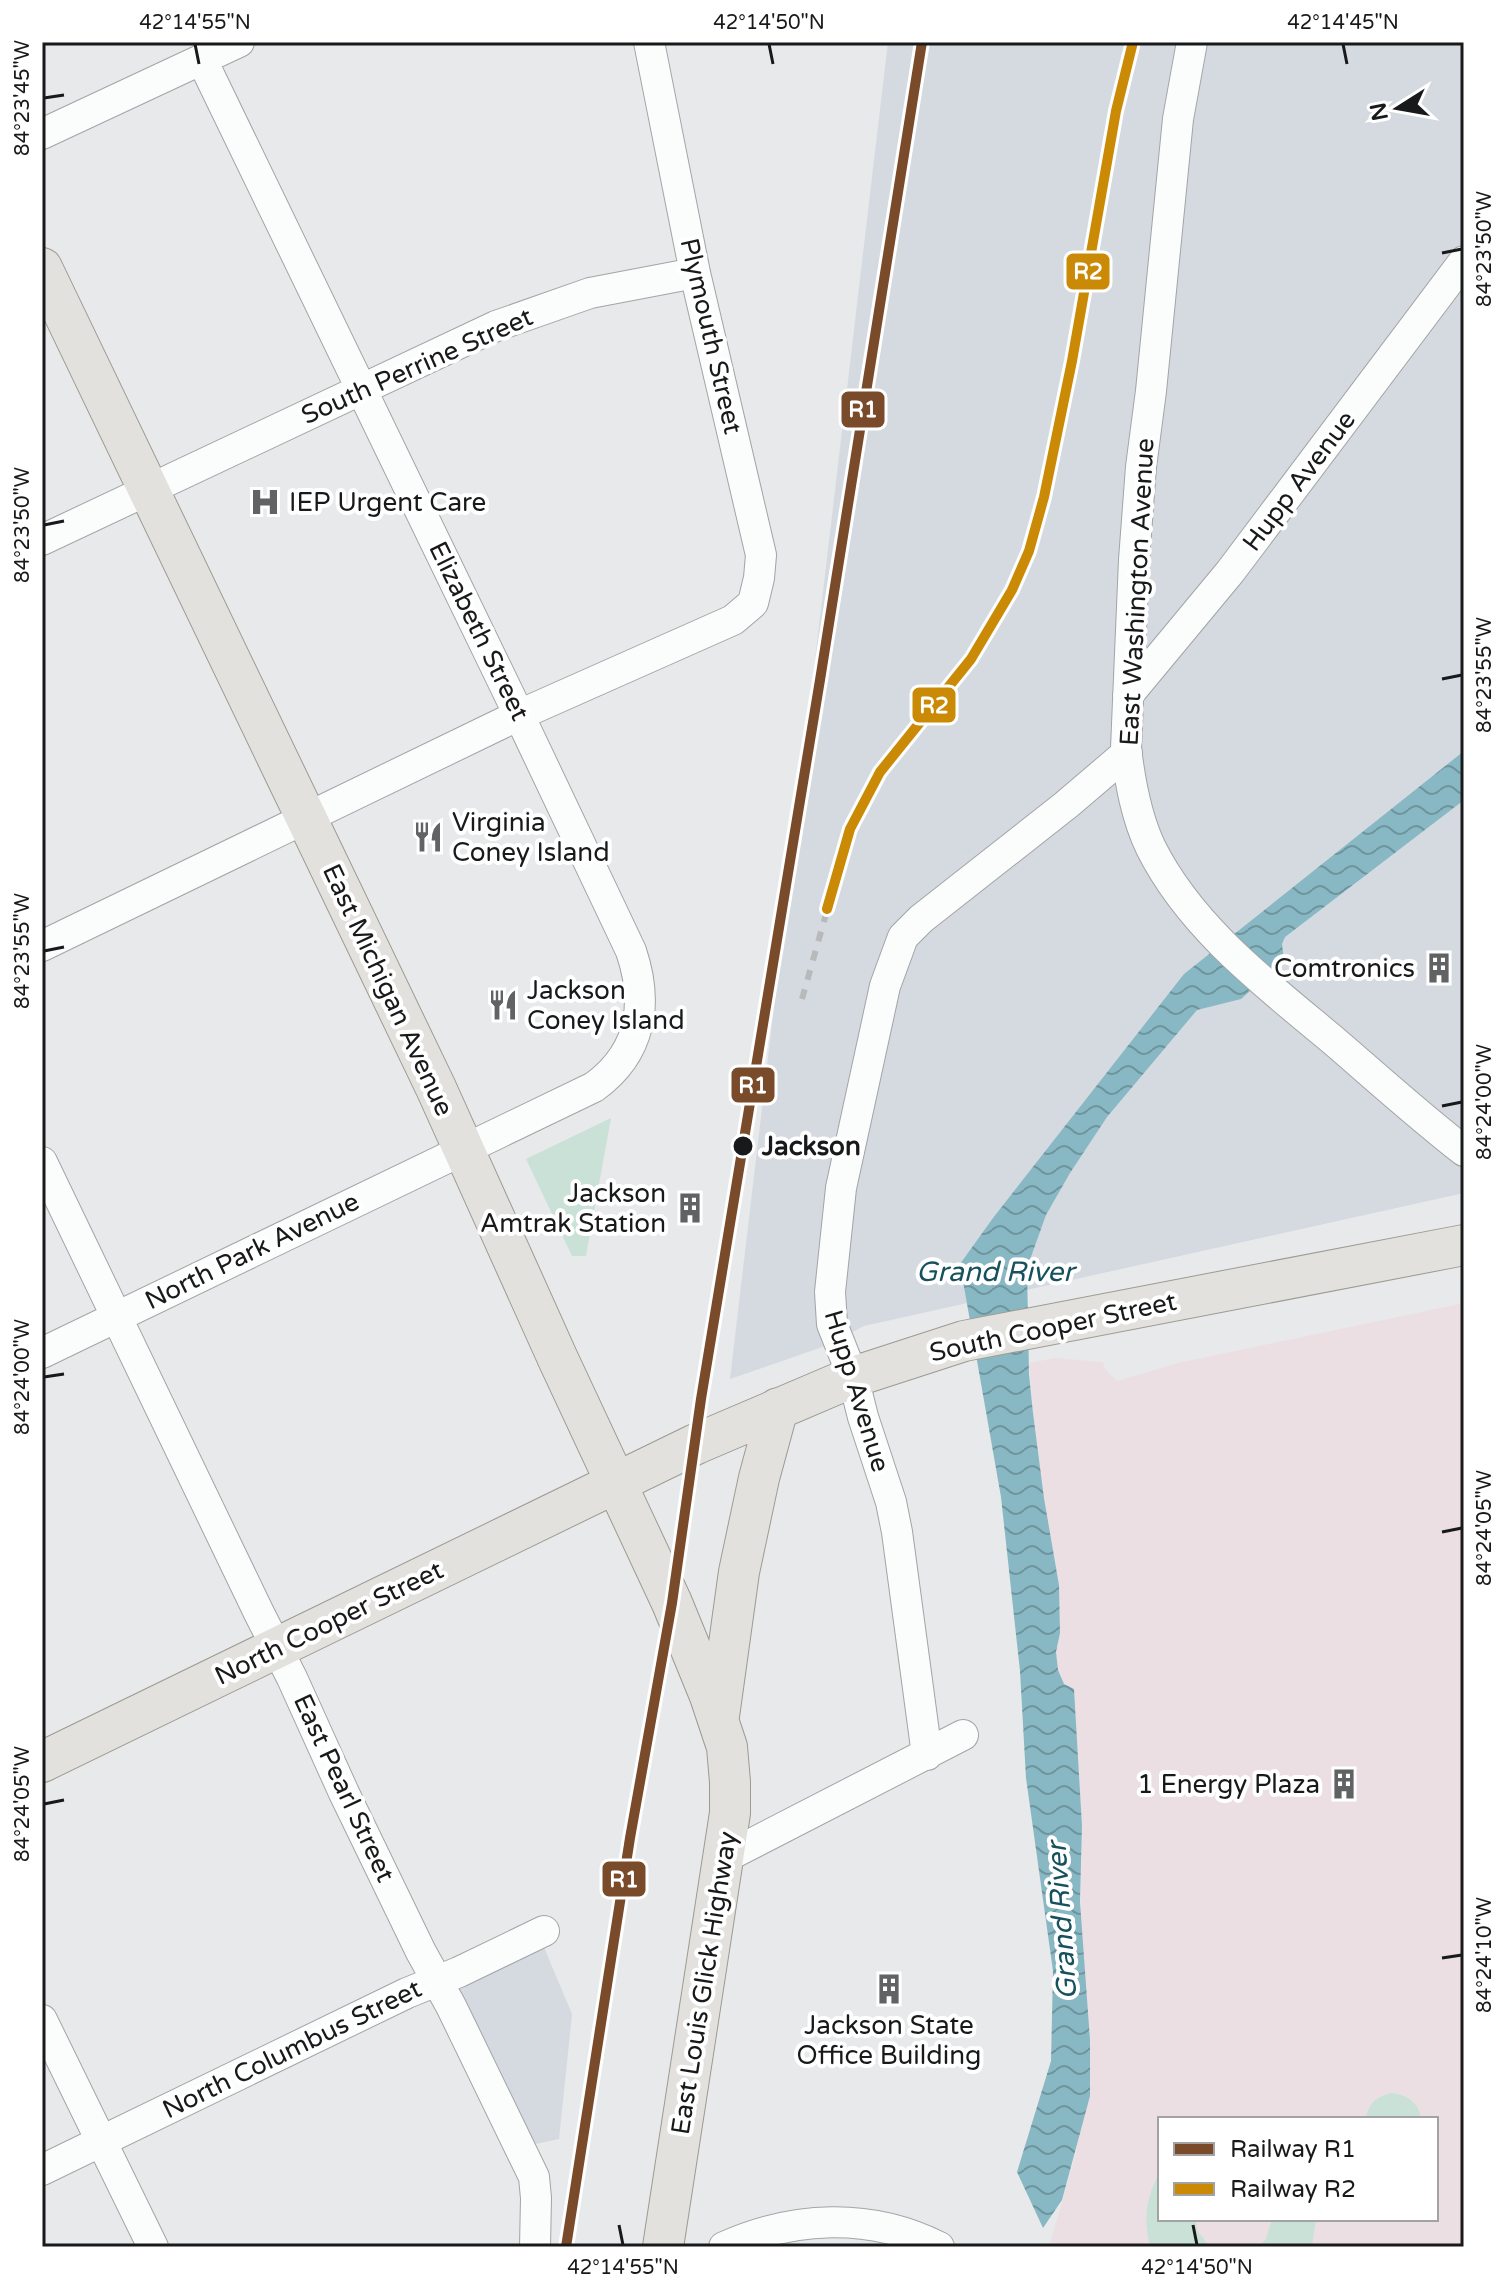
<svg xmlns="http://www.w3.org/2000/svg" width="1506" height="2289" font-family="'Varela Round',sans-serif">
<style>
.commercial{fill:#ecdfe3;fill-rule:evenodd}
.built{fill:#d5dae1}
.green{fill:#cae1d7}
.water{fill:url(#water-waves)}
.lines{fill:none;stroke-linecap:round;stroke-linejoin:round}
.minor-casing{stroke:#a2a4a6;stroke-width:32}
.major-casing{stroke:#9d9a92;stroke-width:42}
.minor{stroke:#fbfcfc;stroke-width:30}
.major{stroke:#e3e1dd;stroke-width:40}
.rail{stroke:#b8b9ba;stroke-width:6;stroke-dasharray:10 10;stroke-linecap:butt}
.rail-1-casing{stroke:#fff;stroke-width:16}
.rail-2-casing{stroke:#fff;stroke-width:16}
.rail-1{stroke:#7a4b2a;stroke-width:10}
.rail-2{stroke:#ca8a05;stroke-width:10}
.ticks{fill:none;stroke:#18191a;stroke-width:3}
.stop-dot{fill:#18191a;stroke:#fff;stroke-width:3}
.labels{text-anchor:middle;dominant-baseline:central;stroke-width:8;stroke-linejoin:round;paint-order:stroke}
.street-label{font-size:26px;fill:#18191a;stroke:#fff}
.poi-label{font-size:26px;fill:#18191a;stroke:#fff;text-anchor:start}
.stop-label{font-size:26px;font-weight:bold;fill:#18191a;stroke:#fff;text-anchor:start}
.water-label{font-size:28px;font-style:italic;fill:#16515d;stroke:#fff}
.line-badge{stroke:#fff;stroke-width:3}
.badge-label{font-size:22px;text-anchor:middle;font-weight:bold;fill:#fff}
.neatline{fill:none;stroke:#18191a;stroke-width:3}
.ticks-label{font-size:20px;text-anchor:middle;fill:#18191a}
</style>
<defs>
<pattern id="water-waves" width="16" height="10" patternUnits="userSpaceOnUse" patternTransform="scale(2)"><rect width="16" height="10" fill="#88b8c3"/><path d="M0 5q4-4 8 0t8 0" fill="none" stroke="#6e959e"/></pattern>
</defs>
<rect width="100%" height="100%" fill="#e7e9eb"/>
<path class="commercial" d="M1464,1303V2247H1049L1077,2149L1082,1826L1074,1689L1064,1685L1058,1670L1056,1652L1060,1633L1059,1585L1044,1497L1033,1413L1029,1363L1055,1358L1103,1362L1105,1369L1117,1381L1178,1363ZM1160,2119H1436V2219H1160Z"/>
<path class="built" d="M888,42H1464V1193L864,1326L828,1345L730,1379Z
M543,1945L572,2014L559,2139L526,2146L452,1989Z"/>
<path class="green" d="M611,1118L586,1256H572L526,1159Z
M1392,2093C1408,2095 1419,2103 1421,2119H1366C1368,2103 1377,2096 1392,2093Z
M1160,2171V2219H1196L1197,2230L1210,2247H1150C1143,2216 1146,2199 1160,2171Z
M1272,2219H1316L1312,2247H1258L1266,2239Z"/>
<path class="water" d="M1464,751V800L1285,937L1282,944L1284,961L1241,999L1197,1010L1107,1117L1070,1173L1046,1215L1027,1268L1029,1374L1033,1413L1044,1498L1059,1585L1060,1633L1056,1652L1058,1670L1064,1684L1074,1689L1082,1826L1080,1902L1090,2040V2096L1062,2200L1043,2228L1017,2172L1051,2061L1053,1971L1026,1778L1020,1671L1001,1497L960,1264L993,1218L1184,974Z"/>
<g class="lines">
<g class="minor-casing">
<path id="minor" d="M1192,42L1178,119L1151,391L1141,467L1134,560L1126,748C1130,782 1136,817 1151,848C1191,928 1267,985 1334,1041C1377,1078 1419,1116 1464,1151
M42,134L239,42
M42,540L496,326L590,293L695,273
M1128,695L1230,572L1464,261
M42,946L519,715L733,620L753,603L759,578L761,555L695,273L649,42
M42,1162L259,1613L292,1678L344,1793L421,1952L451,2006L534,2177L536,2198L535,2247
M42,1353L594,1087C641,1053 649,1004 631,951L519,715L202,60
M927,1755L897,1532L891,1502L863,1417L853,1377L832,1324L830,1292L841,1188L885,986L903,937L921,919L1066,805L1127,753
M724,1858L963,1735
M42,2020L153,2247
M42,2170L407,1993L459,1972L544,1931
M724,2247C793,2216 870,2212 939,2247"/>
</g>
<g class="major-casing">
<path id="major" d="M42,268L436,1088L558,1359L672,1603L710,1696L727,1747L730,1782V1813L663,2247
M719,1716L739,1572L759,1478L778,1408
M42,1762L696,1444L853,1377L964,1341L1464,1245"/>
</g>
<use href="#minor" class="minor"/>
<use href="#major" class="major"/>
<path class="rail" d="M802,999L850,829L880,772L971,659L1012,590L1029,551L1044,497L1072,361L1116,111L1133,42"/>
<g class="rail-1-casing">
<path id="rail-1" d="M566,2247L630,1838L672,1603L701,1399L820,680L922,42"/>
</g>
<g class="rail-2-casing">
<path id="rail-2" d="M827,909L850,829L880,772L971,659L1012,590L1029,551L1044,497L1072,361L1116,111L1133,42"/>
</g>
<use href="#rail-1" class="rail-1"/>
<use href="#rail-2" class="rail-2"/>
</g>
<path class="ticks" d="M195,44L199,64M769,44L773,64M1343,44L1347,64M44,98L64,95M1442,253L1462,249M44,525L64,521M1442,679L1462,675M44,951L64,947M1442,1106L1462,1102M44,1377L64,1374M1442,1532L1462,1528M44,1804L64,1800M1442,1958L1462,1955M619,2225L623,2245M1193,2225L1197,2245"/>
<defs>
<g id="hospital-bare" transform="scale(2.4)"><path d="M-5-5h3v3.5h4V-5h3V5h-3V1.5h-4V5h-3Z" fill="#606263" stroke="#fff" stroke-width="2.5" paint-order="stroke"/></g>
<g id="restaurant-bare" transform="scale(2.4)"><path d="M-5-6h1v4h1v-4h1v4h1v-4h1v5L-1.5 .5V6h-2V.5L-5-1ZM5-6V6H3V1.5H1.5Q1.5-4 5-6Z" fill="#606263" stroke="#fff" stroke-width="2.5" paint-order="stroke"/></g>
<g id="building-bare" transform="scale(2.4)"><path d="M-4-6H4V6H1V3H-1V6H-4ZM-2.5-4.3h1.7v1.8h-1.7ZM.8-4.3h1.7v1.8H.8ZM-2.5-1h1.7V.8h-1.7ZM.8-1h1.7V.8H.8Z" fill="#606263" stroke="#fff" stroke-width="2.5" paint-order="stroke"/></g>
</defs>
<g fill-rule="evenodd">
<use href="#hospital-bare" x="265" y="502"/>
<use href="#restaurant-bare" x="428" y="837"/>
<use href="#building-bare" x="1439" y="968"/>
<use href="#restaurant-bare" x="503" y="1005"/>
<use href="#building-bare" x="690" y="1208"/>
<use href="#building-bare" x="1344" y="1784"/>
<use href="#building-bare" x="889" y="1989"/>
</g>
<circle class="stop-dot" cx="743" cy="1146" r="11"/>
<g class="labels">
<g class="street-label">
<text transform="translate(711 336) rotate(77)">Plymouth Street</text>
<text transform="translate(417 366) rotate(-24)">South Perrine Street</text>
<text transform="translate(1299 481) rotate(-53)">Hupp Avenue</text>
<text transform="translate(1137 592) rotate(-87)">East Washington Avenue</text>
<text transform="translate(479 631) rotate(64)">Elizabeth Street</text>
<text transform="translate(388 990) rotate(65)">East Michigan Avenue</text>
<text transform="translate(252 1251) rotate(-26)">North Park Avenue</text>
<text transform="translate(1053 1327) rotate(-12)">South Cooper Street</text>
<text transform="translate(857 1391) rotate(73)">Hupp Avenue</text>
<text transform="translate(329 1623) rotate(-26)">North Cooper Street</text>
<text transform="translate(344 1788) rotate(65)">East Pearl Street</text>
<text transform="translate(704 1983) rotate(-81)">East Louis Glick Highway</text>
<text transform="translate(292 2049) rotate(-26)">North Columbus Street</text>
</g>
<g class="poi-label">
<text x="289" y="502">IEP Urgent Care</text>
<text x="452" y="822">Virginia<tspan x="452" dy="30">Coney Island</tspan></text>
<text x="1415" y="968" text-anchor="end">Comtronics</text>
<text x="527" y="990">Jackson<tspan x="527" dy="30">Coney Island</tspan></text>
<text x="666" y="1193" text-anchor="end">Jackson<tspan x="666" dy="30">Amtrak Station</tspan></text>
<text x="1320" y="1784" text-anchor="end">1 Energy Plaza</text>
<text x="889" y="2025" text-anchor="middle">Jackson State<tspan x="889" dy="30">Office Building</tspan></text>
</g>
<g class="stop-label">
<text x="762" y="1146">Jackson</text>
</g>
<g class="water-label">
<text x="995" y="1272">Grand River</text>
<text transform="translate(1062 1921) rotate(-94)">Grand River</text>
</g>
</g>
<g class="line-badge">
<rect x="1065" y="252" width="46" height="39" rx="8" fill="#ca8a05"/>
<rect x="840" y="390" width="46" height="39" rx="8" fill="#7a4b2a"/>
<rect x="911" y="686" width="46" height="38" rx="8" fill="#ca8a05"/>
<rect x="730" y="1066" width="46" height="38" rx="8" fill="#7a4b2a"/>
<rect x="601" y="1860" width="46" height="38" rx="8" fill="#7a4b2a"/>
</g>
<g class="badge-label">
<text x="1088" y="279">R2</text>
<text x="863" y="417">R1</text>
<text x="934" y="713">R2</text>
<text x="753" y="1093">R1</text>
<text x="624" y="1887">R1</text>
</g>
<rect width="1506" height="2289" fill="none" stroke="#ffffff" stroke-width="88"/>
<rect x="1158" y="2117" width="280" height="104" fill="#ffffff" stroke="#a3a3a3" stroke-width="2"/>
<rect x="1174" y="2143" width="40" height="12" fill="#7a4b2a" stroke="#a3a3a3" stroke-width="2"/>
<text x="1230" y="2157" font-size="24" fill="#18191a">Railway R1</text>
<rect x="1174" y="2183" width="40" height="12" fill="#ca8a05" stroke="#a3a3a3" stroke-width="2"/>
<text x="1230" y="2197" font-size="24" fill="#18191a">Railway R2</text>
<g transform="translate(1398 108) rotate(259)" stroke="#ffffff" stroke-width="6" paint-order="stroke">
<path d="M0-6L14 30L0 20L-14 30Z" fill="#18191a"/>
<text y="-12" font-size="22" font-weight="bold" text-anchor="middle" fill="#18191a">N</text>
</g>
<rect x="44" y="44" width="1418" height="2201" class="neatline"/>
<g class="ticks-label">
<text x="195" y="29">42°14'55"N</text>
<text x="769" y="29">42°14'50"N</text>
<text x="1343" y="29">42°14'45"N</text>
<text transform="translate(22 98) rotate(-90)" y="7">84°23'45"W</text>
<text transform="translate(1484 249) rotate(-90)" y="7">84°23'50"W</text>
<text transform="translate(22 525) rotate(-90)" y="7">84°23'50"W</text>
<text transform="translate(1484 675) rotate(-90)" y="7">84°23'55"W</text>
<text transform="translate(22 951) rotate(-90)" y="7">84°23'55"W</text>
<text transform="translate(1484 1102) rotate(-90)" y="7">84°24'00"W</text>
<text transform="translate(22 1377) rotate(-90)" y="7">84°24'00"W</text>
<text transform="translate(1484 1528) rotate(-90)" y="7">84°24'05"W</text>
<text transform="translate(22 1804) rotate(-90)" y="7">84°24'05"W</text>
<text transform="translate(1484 1955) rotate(-90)" y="7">84°24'10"W</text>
<text x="623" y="2274">42°14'55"N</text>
<text x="1197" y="2274">42°14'50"N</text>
</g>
</svg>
